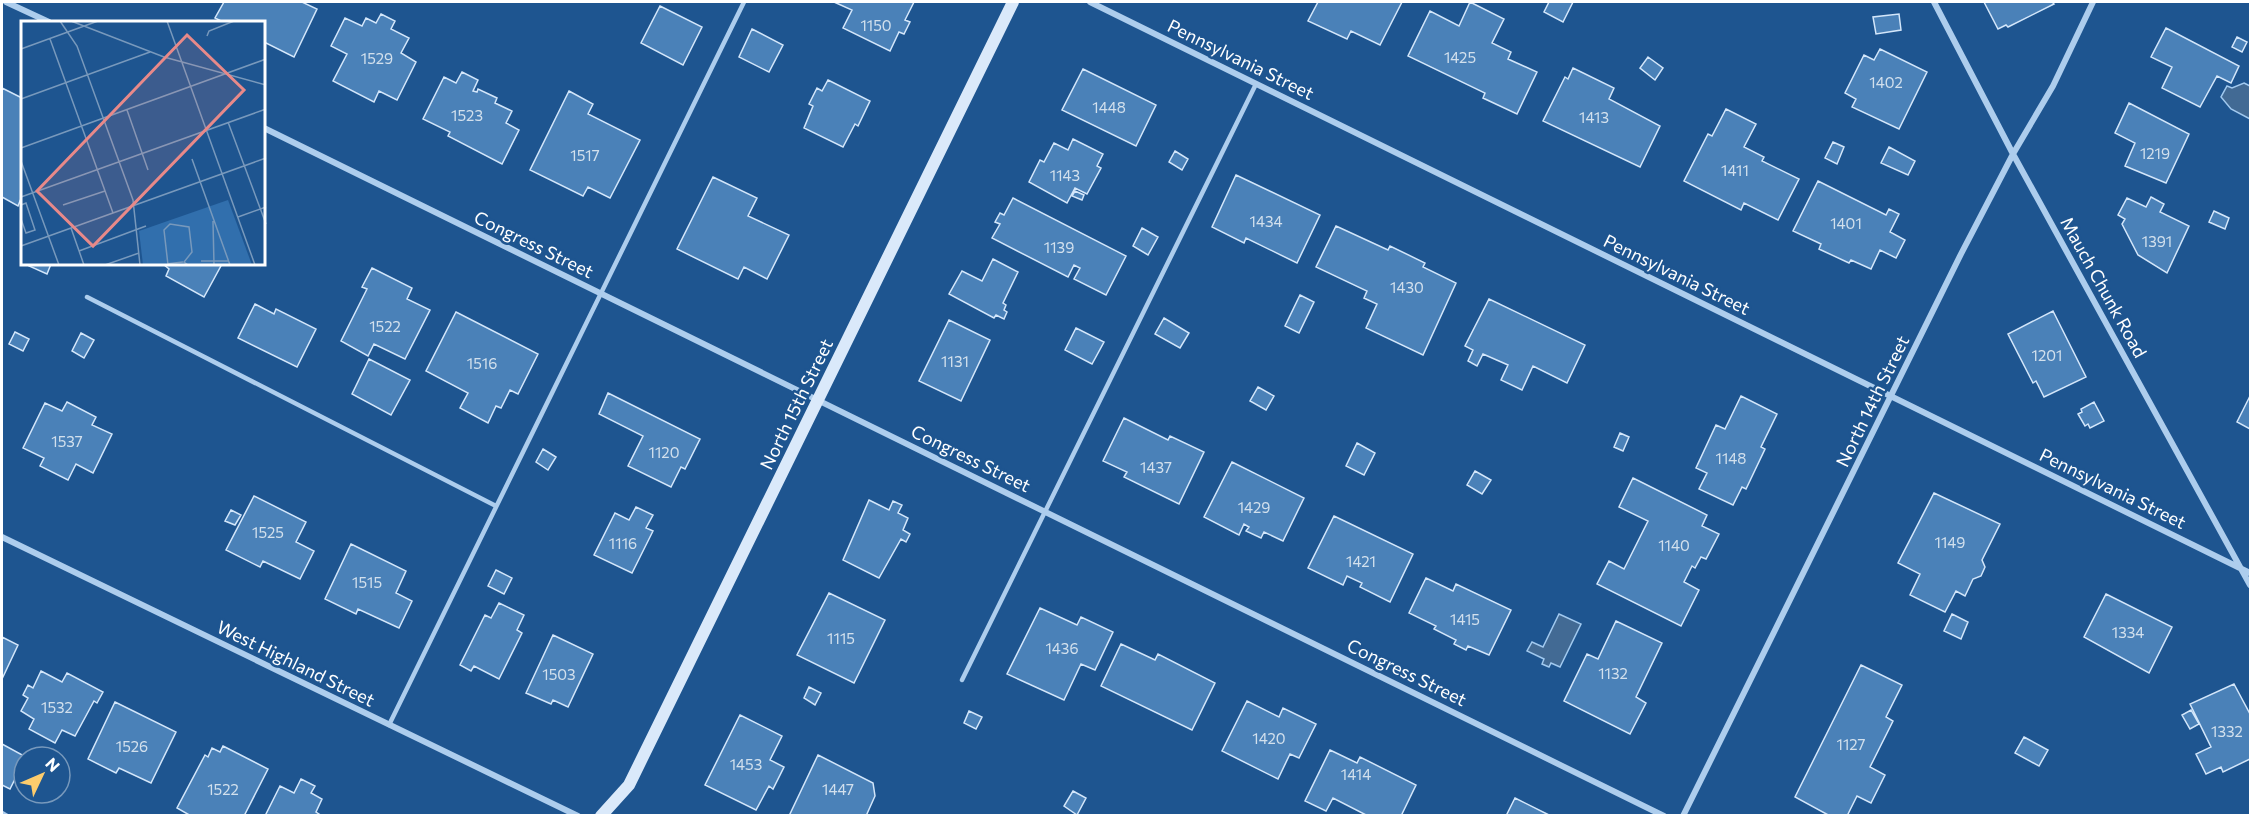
<svg xmlns="http://www.w3.org/2000/svg" width="2252" height="817" font-family="Commissioner,sans-serif">
<style>
.water{fill:#426a94;stroke:#a1c9ef;stroke-width:1.5}
.building{fill:#4a81b8;stroke:#d3e6fa;stroke-width:1.5}
.lines{fill:none;stroke-linecap:round;stroke-linejoin:round}
.service{stroke:#adcded;stroke-width:4.5}
.minor{stroke:#adcded;stroke-width:6}
.secondary{stroke:#dae9fa;stroke-width:12}
.labels{text-anchor:middle;dominant-baseline:central;stroke-width:5;stroke-linejoin:round;paint-order:stroke}
.number-label{font-size:15px;fill:#d2e0ed}
.street-label{font-size:18px;fill:#fff;stroke:#1e5590}
.inset-road{fill:none;stroke:#7899bc;stroke-width:1.5}
.view{fill:#e88989;fill-opacity:0.15;stroke:#e88989;stroke-width:3}
.inset-edge{fill:none;stroke:#fff;stroke-width:3}
</style>
<rect width="100%" height="100%" fill="#1e5590"/>
<path class="water" d="M2244,83L2250,86V119L2231,109L2221,97L2227,86L2232,88Z
M1559,614L1581,624L1560,667L1551,663L1549,667L1542,664L1544,659L1527,651L1532,642L1543,647Z"/>
<path class="building" d="M224,2H302L317,9L294,57L264,42V22H223L215,18Z
M834,2H914L905,20L910,22L904,34L899,32L890,51L843,28L852,10Z
M1318,2H1402L1380,45L1351,31L1347,39L1308,21Z
M1470,2L1504,19L1492,43L1511,52L1508,59L1537,72L1517,114L1483,98L1485,93L1408,56L1430,11L1459,26Z
M1549,2H1573L1563,22L1544,12Z
M1984,2H2052L2054,4L2008,27L2006,25L1998,29Z
M660,6L702,27L683,65L641,43Z
M381,14L395,21L391,29L409,38L401,53L416,62L397,100L379,91L374,102L333,81L347,54L331,46L345,18L362,26L366,18L376,23Z
M1899,14L1901,30L1876,34L1873,17Z
M2166,28L2239,66L2231,83L2217,76L2200,107L2162,88L2172,67L2151,57Z
M752,29L783,45L769,72L739,57Z
M2237,37L2247,42L2242,52L2232,47Z
M1880,49L1927,72L1899,129L1852,107L1856,99L1845,93L1864,55L1874,60Z
M1648,57L1663,68L1655,80L1640,68Z
M1573,68L1614,88L1609,99L1660,126L1640,167L1543,121L1565,77L1568,79Z
M1083,69L1156,105L1136,146L1062,110Z
M462,72L478,80L473,91L477,92L478,89L497,98L495,103L512,111L506,123L519,130L502,164L448,136L450,132L423,119L444,77L456,83Z
M828,80L870,101L858,126L855,124L843,147L804,128L813,106L809,104L817,88L822,91Z
M2,88L22,98V196L18,206L2,197Z
M569,91L593,104L588,114L640,140L610,198L588,187L583,196L530,170Z
M2129,103L2189,134L2166,183L2125,166L2135,143L2115,133Z
M1726,109L1756,124L1744,147L1764,157L1762,161L1799,179L1778,220L1744,203L1741,210L1684,181L1708,134L1712,136Z
M1073,139L1103,154L1097,166L1101,168L1087,194L1075,188L1067,203L1029,182L1040,160L1044,162L1054,143L1068,150Z
M1833,142L1844,147L1837,164L1825,158Z
M1889,147L1915,161L1908,175L1881,163Z
M1175,151L1188,159L1182,170L1169,162Z
M1236,175L1320,215L1297,263L1246,238L1244,243L1212,227Z
M713,177L757,198L748,216L789,235L767,279L744,267L738,279L677,249Z
M1818,181L1886,215L1889,209L1899,214L1890,232L1905,240L1896,258L1880,250L1871,269L1851,260L1849,263L1819,249L1821,244L1793,231Z
M1075,191L1084,195L1082,200L1072,196Z
M2151,197L2164,204L2160,212L2189,226L2167,273L2138,255L2122,224L2125,219L2118,215L2127,198L2146,207Z
M1013,198L1126,256L1106,295L1074,279L1080,268L1074,265L1068,277L992,238L1000,224L995,222L1000,213L1004,215Z
M2214,211L2229,218L2225,229L2209,222Z
M1336,226L1388,250L1390,246L1425,263L1423,267L1456,283L1423,355L1366,328L1377,304L1364,298L1367,291L1316,267Z
M1142,228L1158,237L1148,255L1133,246Z
M993,259L1018,272L1003,303L1006,305L1004,310L1007,312L1004,319L996,315L994,318L949,294L962,271L982,281Z
M30,264H51L47,274L29,266Z
M163,264H222L204,297L166,276L169,269Z
M372,268L412,288L407,299L430,310L405,359L374,344L368,356L341,341L367,289L362,287Z
M1300,295L1314,302L1299,333L1285,326Z
M1489,299L1585,345L1567,383L1533,366L1522,390L1501,380L1508,365L1483,354L1477,366L1468,361L1473,350L1465,346Z
M255,304L274,314L276,309L316,329L297,367L238,338Z
M2053,311L2086,377L2044,397L2036,381L2033,383L2008,334Z
M456,312L538,354L518,394L510,390L501,408L496,406L488,423L460,408L468,393L426,371Z
M1164,318L1189,333L1180,348L1155,334Z
M949,320L990,340L961,401L919,381Z
M1076,328L1104,342L1092,364L1065,350Z
M15,332L29,339L23,351L9,344Z
M81,333L94,340L84,358L72,351Z
M369,359L410,380L391,415L352,394Z
M1258,387L1274,396L1266,410L1250,401Z
M608,393L700,439L685,469L681,467L671,487L628,466L643,436L599,414Z
M1741,396L1777,414L1761,447L1765,449L1746,489L1742,487L1733,505L1699,489L1707,473L1696,468L1716,425L1725,429Z
M2250,396V429L2237,422Z
M67,402L96,417L92,425L112,434L93,473L76,464L68,480L40,466L44,458L23,448L45,403L62,411Z
M2094,402L2104,421L2090,428L2088,424L2085,426L2078,414L2082,412L2081,409Z
M1124,418L1168,440L1170,436L1204,452L1179,504L1124,477L1127,472L1103,461Z
M1620,433L1629,437L1623,451L1614,447Z
M1357,443L1375,453L1364,475L1346,466Z
M543,449L556,457L548,470L536,462Z
M1232,462L1304,498L1283,541L1264,532L1261,538L1246,531L1249,527L1244,524L1239,535L1204,517Z
M1475,471L1491,480L1482,494L1467,485Z
M1633,478L1707,515L1702,526L1719,534L1706,559L1701,557L1695,568L1692,566L1684,582L1699,590L1681,626L1597,584L1609,561L1624,569L1648,521L1619,507Z
M1934,493L2000,524L1982,560L1985,567L1981,576L1973,579L1965,596L1956,591L1945,612L1910,595L1920,574L1898,563Z
M254,496L306,522L296,542L314,551L300,579L263,561L260,567L226,550Z
M869,500L889,510L893,501L902,505L898,513L908,518L903,530L910,534L906,542L901,539L879,578L843,560Z
M636,507L653,515L646,528L653,531L632,573L594,555L615,513L629,520Z
M231,510L241,515L235,525L225,521Z
M1334,516L1413,554L1390,602L1360,587L1362,583L1347,576L1343,585L1308,568Z
M351,544L406,571L396,593L412,601L399,628L358,609L356,614L325,599Z
M496,570L512,578L504,594L488,586Z
M1426,578L1453,591L1456,584L1511,610L1489,655L1468,646L1466,650L1454,644L1456,640L1434,629L1436,626L1409,613Z
M829,593L885,620L854,683L797,655Z
M2106,594L2172,627L2149,673L2084,637Z
M499,603L524,615L517,630L522,633L499,679L474,666L471,671L460,665L485,615L491,618Z
M1040,608L1077,625L1081,617L1113,632L1095,670L1081,664L1064,700L1007,674Z
M1952,614L1968,622L1961,639L1944,631Z
M1616,621L1662,643L1636,697L1646,703L1630,734L1564,701L1587,654L1598,659Z
M553,635L593,654L568,707L553,700L551,704L526,693Z
M2,637L18,645L2,679Z
M1121,644L1155,660L1158,654L1215,683L1192,730L1101,686Z
M1861,665L1902,685L1886,717L1893,721L1870,767L1885,775L1871,803L1857,796L1847,816H1830L1795,797Z
M41,671L62,682L67,673L103,692L97,703L94,701L75,736L62,730L55,743L29,729L34,719L21,711L28,698L23,695L28,685L33,688Z
M2234,684L2250,714V759L2223,772L2221,767L2206,774L2196,754L2211,747L2190,704Z
M809,687L821,693L815,705L804,698Z
M1247,701L1279,717L1283,708L1316,724L1299,758L1290,754L1278,779L1222,751Z
M115,702L176,732L151,783L119,768L116,773L88,759Z
M2191,710L2199,724L2190,729L2182,715Z
M969,711L982,717L976,729L964,723Z
M740,715L782,736L770,760L784,767L773,789L769,786L756,810L705,785Z
M2024,737L2048,750L2039,766L2015,753Z
M2,744L26,757L10,789L2,785Z
M223,746L268,769L244,816H191L177,808L205,755L208,757L212,748L220,752Z
M1330,750L1357,763L1360,757L1416,785L1401,816H1368L1333,798L1326,811L1305,801Z
M818,755L873,783L875,796L866,816H789Z
M301,779L315,786L311,793L322,799L316,812L322,816H265L280,786L294,793Z
M1073,791L1086,798L1077,815L1064,806Z
M1515,798L1551,816H1506Z"/>
<g class="lines">
<path class="service" d="M87,297L496,506
M962,680L1256,84
M389,725L744,2
M2,813L7,816"/>
<path class="minor" d="M6,2L49,22
M1090,2L2250,573
M1934,2L2013,154L2250,585
M264,128L1664,816
M2,537L578,816
M1683,816L1961,254L2013,154L2053,86L2093,2"/>
<path class="secondary" d="M601,816L629,785L1013,2"/>
</g>
<g class="labels">
<g class="number-label">
<text x="876" y="25">1150</text>
<text x="1460" y="57">1425</text>
<text x="377" y="58">1529</text>
<text x="1886" y="82">1402</text>
<text x="1109" y="107">1448</text>
<text x="467" y="115">1523</text>
<text x="1594" y="117">1413</text>
<text x="2155" y="153">1219</text>
<text x="585" y="155">1517</text>
<text x="1735" y="170">1411</text>
<text x="1065" y="175">1143</text>
<text x="1266" y="221">1434</text>
<text x="1846" y="223">1401</text>
<text x="2157" y="241">1391</text>
<text x="1059" y="247">1139</text>
<text x="1407" y="287">1430</text>
<text x="385" y="326">1522</text>
<text x="2047" y="355">1201</text>
<text x="955" y="361">1131</text>
<text x="482" y="363">1516</text>
<text x="67" y="441">1537</text>
<text x="664" y="452">1120</text>
<text x="1731" y="458">1148</text>
<text x="1156" y="467">1437</text>
<text x="1254" y="507">1429</text>
<text x="268" y="532">1525</text>
<text x="1950" y="542">1149</text>
<text x="623" y="543">1116</text>
<text x="1674" y="545">1140</text>
<text x="1361" y="561">1421</text>
<text x="367" y="582">1515</text>
<text x="1465" y="619">1415</text>
<text x="2128" y="632">1334</text>
<text x="841" y="638">1115</text>
<text x="1062" y="648">1436</text>
<text x="1613" y="673">1132</text>
<text x="559" y="674">1503</text>
<text x="57" y="707">1532</text>
<text x="2227" y="731">1332</text>
<text x="1269" y="738">1420</text>
<text x="1851" y="744">1127</text>
<text x="132" y="746">1526</text>
<text x="746" y="764">1453</text>
<text x="1356" y="774">1414</text>
<text x="223" y="789">1522</text>
<text x="838" y="789">1447</text>
</g>
<g class="street-label">
<text transform="translate(1241 59) rotate(26)">Pennsylvania Street</text>
<text transform="translate(534 244) rotate(26)">Congress Street</text>
<text transform="translate(1677 274) rotate(26)">Pennsylvania Street</text>
<text transform="translate(2104 287) rotate(61)">Mauch Chunk Road</text>
<text transform="translate(1872 401) rotate(-64)">North 14th Street</text>
<text transform="translate(796 404) rotate(-64)">North 15th Street</text>
<text transform="translate(971 458) rotate(26)">Congress Street</text>
<text transform="translate(2113 488) rotate(26)">Pennsylvania Street</text>
<text transform="translate(296 663) rotate(26)">West Highland Street</text>
<text transform="translate(1407 672) rotate(26)">Congress Street</text>
</g>
</g>
<g transform="translate(21 21)">
<rect width="244" height="244" fill="#1e5590"/>
<path d="M207,179L231,244H122L118,210Z" fill="#316fad"/>
<path class="inset-road" d="M39,0L56,25L112,179L119,244M50,0L143,36L245,64M146,0L234,244M186,15L188,10L213,0M29,18L92,192M0,28L77,0M0,78L129,31M106,89L127,149M207,101L245,203M0,127L245,38M171,138L209,244M0,140L38,244M0,176L245,88M0,184L5,182L14,209L5,212L0,198M42,184L84,170M217,196L245,186M192,200L193,244M50,207L63,244M0,225L245,137M58,230L125,205M180,240H208M84,244L118,232M136,244L162,241M147,244L143,209L149,203L168,206L171,231L163,241L167,244"/>
<path class="view" d="M166,14L223,69L72,225L16,170Z"/>
<rect width="244" height="244" class="inset-edge"/>
</g>
<rect width="2252" height="817" fill="none" stroke="#ffffff" stroke-width="6"/>
<g transform="translate(42 775) rotate(46)"><circle r="28" fill="#1e5590" stroke="#7899bc" stroke-width="1.5"/>
<path d="M0-4.5L10 22L0 15L-10 22Z" fill="#fccc6d"/>
<text y="-9" font-size="16" font-weight="bold" text-anchor="middle" fill="#ffffff">N</text>
</g>
</svg>
